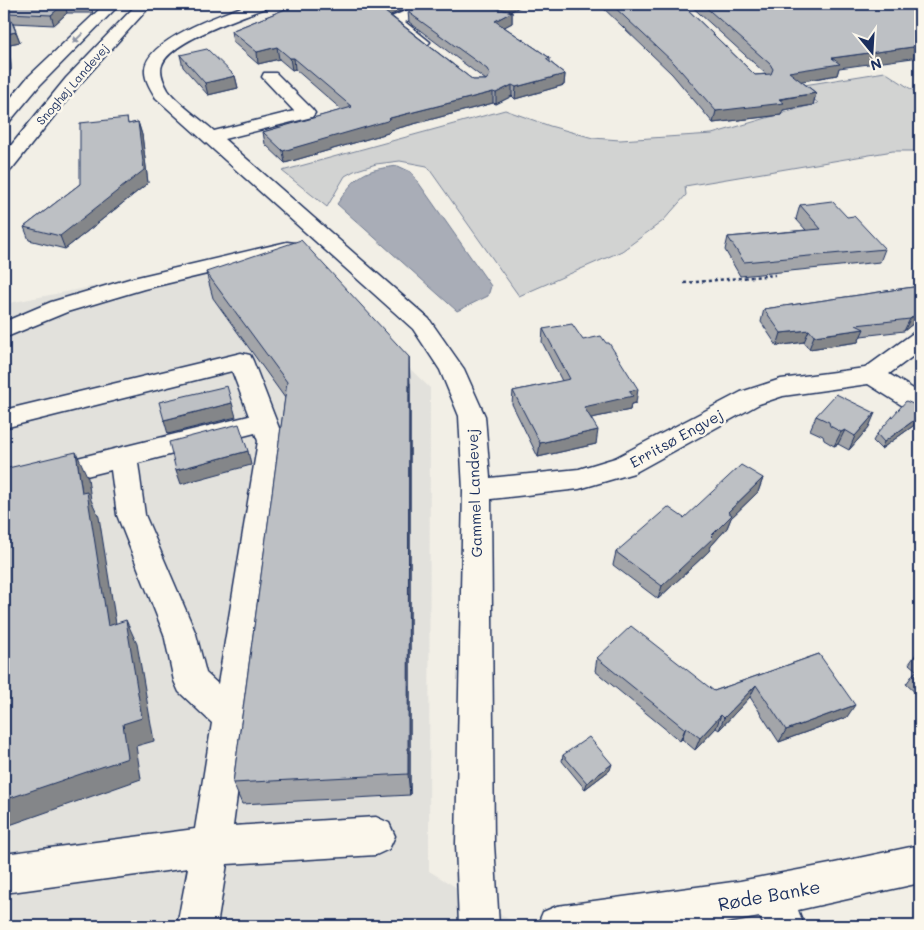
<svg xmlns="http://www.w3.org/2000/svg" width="924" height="930" font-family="Mali,sans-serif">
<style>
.built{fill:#e2e1dc}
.green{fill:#d2d3d2;stroke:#768198}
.water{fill:#a9adb7;stroke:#707b93}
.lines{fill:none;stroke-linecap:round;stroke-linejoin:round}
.minor-casing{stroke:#1b2f5e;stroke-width:3}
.major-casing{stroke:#1b2f5e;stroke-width:3}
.path{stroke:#1b2f5e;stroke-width:2.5;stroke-dasharray:3 3;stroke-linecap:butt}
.minor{fill:#fbf7ec;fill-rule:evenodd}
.major{fill:#fbf7ec;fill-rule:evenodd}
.wall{fill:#a3a5a9;stroke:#1b2f5e}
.shaded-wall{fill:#848689;stroke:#1b2f5e}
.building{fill:#bdc0c4;stroke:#1b2f5e}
.oneway{fill:#8b93a5}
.labels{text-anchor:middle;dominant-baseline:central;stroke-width:5;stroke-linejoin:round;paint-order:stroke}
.far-street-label{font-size:12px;fill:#1b2f5e;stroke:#fbf7ec}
.street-label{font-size:15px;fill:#1b2f5e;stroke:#fbf7ec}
.near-street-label{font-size:18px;fill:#1b2f5e;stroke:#fbf7ec}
</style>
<rect width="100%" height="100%" fill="#f2efe6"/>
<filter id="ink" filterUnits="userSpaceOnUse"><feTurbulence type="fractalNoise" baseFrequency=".02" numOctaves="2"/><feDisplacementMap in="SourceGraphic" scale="10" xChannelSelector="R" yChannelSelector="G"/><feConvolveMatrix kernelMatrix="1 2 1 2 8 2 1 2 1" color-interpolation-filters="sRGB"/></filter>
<g filter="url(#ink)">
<path class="built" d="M285,249L430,388L429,871L520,926H4V304Z"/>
<path class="green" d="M885,72L920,95V151H893L685,186L686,195L663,221L622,251L519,296L427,166L400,161L376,164L354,171L345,176L327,207L282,171L505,110L550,126L593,138L620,140L712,134L818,103L798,86Z"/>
<path class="water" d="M398,166L411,172L491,286L488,296L457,311L337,204C357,175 362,170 398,166Z"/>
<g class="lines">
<g class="minor-casing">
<path id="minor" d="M250,4H270L268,7C245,16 170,41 162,65C159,73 164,83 168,90C177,103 202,120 214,131L294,111L262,77L264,73H276L312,109L315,113L312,117L224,139L429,319L464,369L485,416L490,478L579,469L615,458L741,392L781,379L865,368L912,334L920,331V351L889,374L920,393V414L911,411L868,384L783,396L759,404L634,473L579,489L491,499L494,844L499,926H459L456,844L463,490L459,416L440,370L413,329L156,98C151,90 144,79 145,69C147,39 225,13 250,4Z
M422,4H441L439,7L405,22L430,42L427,45H417L387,21L389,18Z
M287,242L295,243L298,248L295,253L144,289L67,312L4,338V322L51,302L129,279Z
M241,353L250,355L253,361L284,441L233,826L376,817L389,823L395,836L389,849L376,855L227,864L217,926H177L188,868L4,893V854L195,829L212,723L179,692L174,681L164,634L117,515L111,470L4,496V476L249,416L232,371L4,428V410ZM255,433L258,441L218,684L206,673L196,634L145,515L138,463Z
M920,845V883L798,910L804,926H764L760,917L707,926H537L543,912L557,906L740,881L830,864Z"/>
</g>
<g class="major-casing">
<path id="major" d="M105,4H120L40,85L10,121L4,122V106L28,77Z
M137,4H152L78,86L11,170L4,172V154L66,78Z"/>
</g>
<path class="path" d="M684,283L775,275"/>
<use href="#minor" class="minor"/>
<use href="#major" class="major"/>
</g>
<path class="wall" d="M4,4H90L93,13H67L54,25L13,23L20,42L10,44L11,70L4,71Z
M298,4H418L390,15L473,80H486L409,22L408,12H512V23L504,27L550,58V62L565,74L564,85L515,99L512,96L496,104L493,103L391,130L388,133L285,163L265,144L263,132L342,110L295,69L292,70L279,59L258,64L233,42L231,31Z
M599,4H682L755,75L766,74L689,4H904L839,68L837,75L801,81L816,93L813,105L783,110L781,115L713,123L672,74Z
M908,4H920V12Z
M180,55L235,76L238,88L208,95L183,67Z
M127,118L128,124L138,122L142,135L148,183L65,249L29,240L24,227L80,184Z
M800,205L847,217L885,249L880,262L740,276L725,250L728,237L806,230L796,219Z
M206,272L410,383V795L242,804L233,783L285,398L213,298Z
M920,286V318L904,331L861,336L858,342L809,349L804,342L777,346L761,322L764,309Z
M543,329L583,340L636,403L631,404L630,410L591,418L596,444L538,457L512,404L513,391L562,381L542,342Z
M920,407V421L881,449L873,441L877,434Z
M816,416L869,427L849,450L838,444L834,446L824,440L823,436L810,430Z
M763,478L758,492L731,518L727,528L711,546L709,551L658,599L613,565L616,552Z
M920,651V697L906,684L914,673L917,671L909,664L916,654Z
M819,654L847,717L779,742L750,697L719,730L716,728L695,750L682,739L680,741L595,671L597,658L714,691Z
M563,755L610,770L585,789L562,761Z"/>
<path class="shaded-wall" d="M64,4H65L67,13L54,25L51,15Z
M392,4H418L388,16L385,20V9L388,6Z
M505,4H526L497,18V8Z
M512,12V23L495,32V21Z
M16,32L20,42L10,44L11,70L4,71V60L6,34Z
M920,46V57L839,68L837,75L786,84L789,72L832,58Z
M277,47L279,59L258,64L257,52Z
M290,58H294L295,69L292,70Z
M565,74L564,85L515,99L516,87Z
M235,76L238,88L208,95L205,83Z
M512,85V96L496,104V93Z
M493,92V103L391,130L388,133L285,163L283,151L390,118Z
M816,93L813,105L783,110L781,115L713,123L716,111Z
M138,122L142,135L148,183L65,249L60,236Z
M920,310V318L904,331L910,319Z
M864,329L858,342L809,349L814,336Z
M809,330L804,342L777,346L781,333Z
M409,357L410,383V795L408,774Z
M638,389L636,403L631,404L630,410L582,420L584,407L629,391Z
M232,403L236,417L168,434L164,420Z
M875,413L869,427L849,450L855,436Z
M920,416V421L881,449L884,442Z
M598,430L596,444L538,457L540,443Z
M845,430L838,444L834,446L841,432Z
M248,451L251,465L181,484L176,470Z
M76,452L88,478L91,500L99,517L120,649L108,626L82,493Z
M763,478L758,492L731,518L727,528L711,546L709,551L658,599L662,586L711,536L728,512Z
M126,620L137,644L154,741L136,746L141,779L4,827V800L123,724Z
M756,685L750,697L719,730L724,718Z
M855,705L847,717L779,742L786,730Z
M721,715L716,728L695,750L700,738Z
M686,727L682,739L680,741L685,729Z
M612,764L610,770L585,789L587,783Z"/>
<path class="building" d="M4,4H64L51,15L8,13L16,32L6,34L7,59L4,60Z
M298,4H392L388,6L385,9V12L473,80H486L490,75L487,69L408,12L426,4H505L497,8L512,12L495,21L550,58L546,59L565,74L516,87L512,85L496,93L493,92L390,118L387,121L283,151L263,132L352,107L294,58H290L277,47L257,52L231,31Z
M611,4H682L755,75L771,74L773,69L770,64L702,4H904L918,14H920V46L832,58L840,64L789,72L816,93L779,99L784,103L716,111L674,63Z
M207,49L235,76L205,83L180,55Z
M127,118L128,124L138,122L144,170L60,236L24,227L80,184V123Z
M832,201L847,217L854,216L885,249L744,262L728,237L821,229L800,205Z
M301,240L409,357L408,774L233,783L287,382L206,272Z
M920,286V310L910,319L856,325L864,329L814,336L809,330L781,333L764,309Z
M572,324L583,340L601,336L606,343H609L638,389L629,391L633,396L584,407L598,430L540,443L513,391L570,379L543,329Z
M227,386L232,403L164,420L159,402Z
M836,394L875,413L855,436L845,430L841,432L830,426L829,422L816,416Z
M906,401L920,407V416L884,442L877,434Z
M239,424L248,451L176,470L169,442Z
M76,452L82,493L87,492L108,626L126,620L142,718L123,724L128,758L4,800V469Z
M741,465L763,478L728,512L732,515L711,536L713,538L662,586L616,552L668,507L684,518Z
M631,626L714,691L819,654L855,705L786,730L756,685L724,718L721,715L700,738L686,727L685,729L597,658Z
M920,651V657L916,654Z
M920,669V679L914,673Z
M589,737L612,764L587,783L563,755Z"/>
<defs><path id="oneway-solid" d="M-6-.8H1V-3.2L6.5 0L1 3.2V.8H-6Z" transform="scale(1.25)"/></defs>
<use class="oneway" href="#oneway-solid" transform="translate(78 38) rotate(136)"/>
</g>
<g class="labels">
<g class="far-street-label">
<text transform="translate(72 84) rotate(-49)">Snoghøj Landevej</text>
</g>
<g class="street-label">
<text transform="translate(676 438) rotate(-29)">Erritsø Engvej</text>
<text transform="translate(474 493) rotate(-92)">Gammel Landevej</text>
</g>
<g class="near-street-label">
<text transform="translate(769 895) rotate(-10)">Røde Banke</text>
</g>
</g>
<rect width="924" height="930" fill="none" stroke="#fbf7ec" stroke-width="20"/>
<rect x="10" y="10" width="904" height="910" fill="none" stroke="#1b2f5e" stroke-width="2" filter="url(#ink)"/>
<g transform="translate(872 52) rotate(162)" stroke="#fbf7ec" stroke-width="4" paint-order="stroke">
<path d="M0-4L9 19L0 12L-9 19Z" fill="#1b2f5e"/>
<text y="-8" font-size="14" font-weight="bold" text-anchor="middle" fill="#1b2f5e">N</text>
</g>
</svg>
